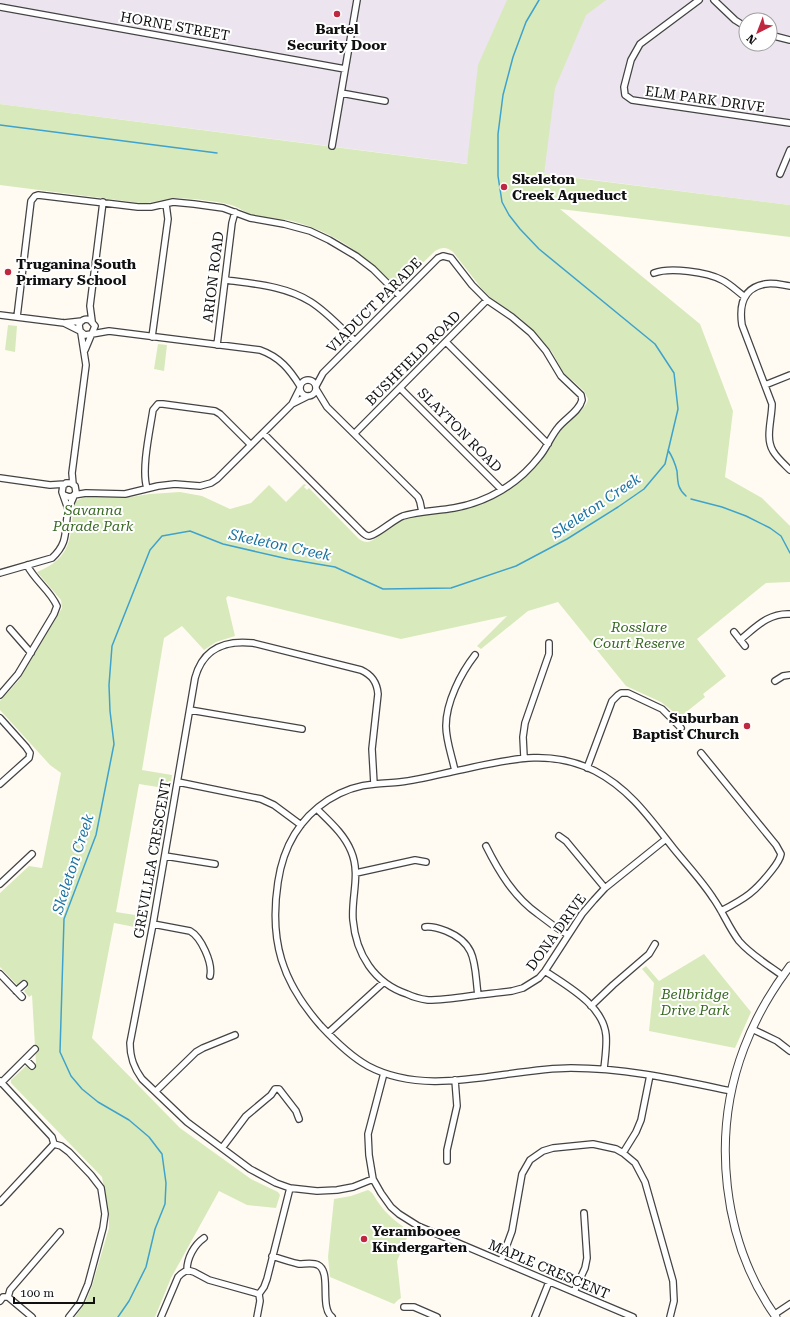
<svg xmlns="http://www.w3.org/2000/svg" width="790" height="1317" font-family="'Roboto Serif',serif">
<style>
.industrial{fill:#ece4ee;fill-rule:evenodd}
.grass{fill:#d8eabc}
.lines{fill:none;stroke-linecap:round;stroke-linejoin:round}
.stream{stroke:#3fa2cc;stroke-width:1.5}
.minor-casing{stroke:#434343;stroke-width:8}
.tertiary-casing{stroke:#434343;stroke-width:9}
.minor{stroke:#fff;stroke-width:5.5}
.tertiary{stroke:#fff;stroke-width:7}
.poi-dot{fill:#bf283f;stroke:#fff;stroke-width:1.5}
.labels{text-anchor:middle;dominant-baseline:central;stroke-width:4;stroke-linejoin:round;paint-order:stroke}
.street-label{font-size:14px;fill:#101010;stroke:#fff}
.poi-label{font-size:14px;font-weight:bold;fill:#101010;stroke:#fff;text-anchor:start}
.park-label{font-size:14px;font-style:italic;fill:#366820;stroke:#fff}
.water-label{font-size:15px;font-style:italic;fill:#1973a1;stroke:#fff}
</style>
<rect width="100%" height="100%" fill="#fffbf2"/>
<path class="industrial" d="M0,0H790V205L0,104ZM746,20H770V44H746Z"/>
<path class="grass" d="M507,0H606L586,15L555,88L544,174L790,205V237L560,209L700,324L733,411L725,477L762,498L790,526V582L766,583L697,639L726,676L703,694L705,697L680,717L661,702L626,686L558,602L528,611L481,649L477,646L507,616L401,639L228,596L226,598L235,636L216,642L204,650L182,626L164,638L142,770L172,775L170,789L139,784L116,912L148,917L145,929L114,923L92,1038L180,1128L251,1179L278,1192L280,1195L276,1208L247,1205L219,1191L171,1278L155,1317H75L85,1303L92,1286L109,1228V1219L107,1202L102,1177L11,1083V1080L26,1066L30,1070L36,1063L32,995L29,997L24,991L28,987L22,980L17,985L0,967V893L29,866L42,868L61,773L50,765L0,710V701L19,680L62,608L61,600L37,572C74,557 70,536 74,502L86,496L130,497L150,494L180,492L202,496L230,509L251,503L269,485L286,502L304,484L306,485L304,487L307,490L309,488L359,539C369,546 375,539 382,532C387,527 393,523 400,521C418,514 443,513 462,509C494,503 523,484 543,458C549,449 554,439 561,430C568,421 587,409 588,399L584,391L563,372L552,352L540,338L520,318L490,297L482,289L453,252C447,247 442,247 435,251L400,285H395C364,255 335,232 292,221C280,218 266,218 253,215C245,213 239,207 231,205C215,201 196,199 179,198C166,197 154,204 140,203L0,185V104L467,164L478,65Z
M8,325L17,326L15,352L5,350Z
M158,344L167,345L164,371L154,369Z
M704,954L751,1012L735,1048L649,1031L654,983L642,969L646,966L659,981Z
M368,1190C373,1192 375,1198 378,1202C386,1214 397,1223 410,1231L397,1261L401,1298L398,1300L394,1304L330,1277L328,1257L334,1199L351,1196Z"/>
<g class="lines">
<path class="stream" d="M0,125L217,153
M668,450C672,456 675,463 677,471C678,482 677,488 686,496
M691,499L722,507L746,516L770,528L781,536L790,553
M118,1317L129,1301L146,1267L155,1229L165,1204L166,1183L162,1154L149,1137L129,1120L98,1102L82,1089L71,1076L60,1052L64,919L96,835L114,744L110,711L109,685L112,646L150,550L162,536L190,531L223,544L288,559L335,567L383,589L451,588L516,566L567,539L618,507L644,489L665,464L678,409L674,373L655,344L539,249L520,229L509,215L502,202L498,176V134L503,95L513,57L526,22L539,0"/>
<g class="minor-casing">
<path id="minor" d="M699,0L640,44L631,60L624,87L625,95L632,100L790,123
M714,0L735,20L746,27
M0,7L345,69
M770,35L790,40
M341,93L385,101
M332,146L357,0
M780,174L790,150
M654,273C670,267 707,272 722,280C730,284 737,291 745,297
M226,280C255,284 286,286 311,302C328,313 341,328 355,341
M790,286C782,285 773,282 765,284C743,288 739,305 742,325L772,404C772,419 765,438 773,451C777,458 784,464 790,470
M0,315L64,323L82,321
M17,317L31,201L35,196L38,195L138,207H151L173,202L194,204L223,208L250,218L284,224L310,231L329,240L356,256L373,269L400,296
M92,321L90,306L103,202
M64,323L80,331
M92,334L109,331L260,350C280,357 290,370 300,386
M152,337L168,219L166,204
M446,342L548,444
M217,345L232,223L235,212
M85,350L95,326L90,320C85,318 81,320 79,325L80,331L85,335L91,334
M300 388a8 8 0 1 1 16 0a8 8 0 1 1-16 0Z
M765,385L790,375
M400,388L502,490
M316,389L327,407L418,497L420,502L422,512
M292,404L308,396
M263,433L359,529C362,532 365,536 369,536C376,536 394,519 403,516C420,511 437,511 454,508C488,502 518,484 539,457C546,449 550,438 557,429C564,419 579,412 582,400L581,395L561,376L546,351L531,333L512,317L487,300L472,285L451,258L443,256L438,258L323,373L316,386
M355,433L487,300
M0,478L50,485L65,484
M73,484L72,473L86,365L81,333
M147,488C141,470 150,430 153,410L158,404H163L215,411L220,414L251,445
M64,495L69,497L74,496L76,492L75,486L71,483H66L63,486L62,492L68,509
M74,495L86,493L125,494L158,486L175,484L200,486L211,483L217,479L292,404L300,388
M0,573L52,558C69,542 64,532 68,511C69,506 72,501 74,496
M10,629L31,653
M734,632L745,646
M740,640C756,627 768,613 790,614
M775,681L783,676L790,675
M0,695L18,674L54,614L57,606C50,590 35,581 27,565
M190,710L302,729
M0,718L26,747L30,753L29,758L0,784
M701,753L776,845L781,854C780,860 776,865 772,870C755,892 746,898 721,911
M524,757L523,737L525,723L549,654V643
M587,768L612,701L618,695L621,693H628L662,709L681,728
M455,771C452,756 446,741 446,726C446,702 461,673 475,655
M178,782L261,799L274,805L301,825
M317,809C330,822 344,834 351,851C361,874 351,897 353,920C356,954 374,983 407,994C413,997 421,999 428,1000C442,1000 456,998 470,996C484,994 498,993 512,991L523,988L539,978L545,971L582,914L594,900L605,888L666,839
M559,836L566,841L605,888
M486,846C499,872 514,897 538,914C548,922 558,929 568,935
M165,856L215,864
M356,873L415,860L426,862
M0,884L32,854
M153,924L190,931C201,937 213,963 210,976
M425,927C432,926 438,928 446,931C478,944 474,965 478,995
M545,971C567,986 603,1005 606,1035C607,1046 605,1058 604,1069
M0,974L22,997
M16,991L24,984
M591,1006L613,985L649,954L655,944
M752,1029L777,1041L790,1051
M328,1033L384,982
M26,1060L32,1066
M384,1073L368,1134L369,1155L373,1179L381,1193L391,1207L399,1214L418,1226L633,1317
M0,1081L52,1137L54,1144
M1,1083L35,1049
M156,1091L196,1052L203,1048L235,1035
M731,1091C678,1080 626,1068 571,1068C505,1068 430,1099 368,1066C350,1056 335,1041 321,1026C282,982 269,941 278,882C283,848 299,819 328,800C342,791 360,785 375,784C384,783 392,783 400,782C419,780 437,775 455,771C504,761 547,747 595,771C630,789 651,820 674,849C687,865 702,881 713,898C723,912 729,928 739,941C751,955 768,965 783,976
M54,1144L61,1146L69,1152L91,1175L101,1188L105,1214L103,1228L88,1284L80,1303L69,1317
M222,1148L246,1116L271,1095L275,1089H279L296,1111L299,1119
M623,1153L636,1132L641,1120L650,1075
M447,1161V1150L457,1106L455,1080
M373,1179L353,1187L337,1190L317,1191L290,1188L276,1183L250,1169L187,1122L142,1079C134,1068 130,1058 130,1043L153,924L195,678C203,648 225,640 253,643L361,670C372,675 377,682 378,694L372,749L374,784
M0,1202L54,1144
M272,1256C281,1259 290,1262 299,1264C305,1264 313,1262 318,1265C332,1272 319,1307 332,1317
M501,1261L512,1231L522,1174L530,1160L543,1151L553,1148L593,1144L616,1149L623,1153L635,1163L645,1182L673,1281L674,1301L670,1317
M187,1270L194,1272L209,1280L259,1294
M574,1292L585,1268L587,1258L584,1213
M8,1297L10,1290L60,1232
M0,1301L3,1297H8L32,1317
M404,1307H414L437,1317
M775,1314L790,1304
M161,1317L178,1277L181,1274L187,1270C187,1258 194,1245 204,1238
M257,1317L260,1301L259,1294L264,1287L267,1279L290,1188
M535,1317L549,1282"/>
</g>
<g class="tertiary-casing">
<path id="tertiary" d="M776,1317C722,1241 711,1135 744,1048C755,1019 771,991 790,966"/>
</g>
<use href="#minor" class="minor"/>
<use href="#tertiary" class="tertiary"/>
</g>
<g class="poi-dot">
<circle cx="337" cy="14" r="4"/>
<circle cx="504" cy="187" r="4"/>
<circle cx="8" cy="272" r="4"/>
<circle cx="747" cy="726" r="4"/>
<circle cx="364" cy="1239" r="4"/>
</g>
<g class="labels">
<g class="street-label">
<text transform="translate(175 26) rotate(10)">HORNE STREET</text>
<text transform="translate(705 99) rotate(8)">ELM PARK DRIVE</text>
<text transform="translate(213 277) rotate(-83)">ARION ROAD</text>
<text transform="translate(374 305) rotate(-45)">VIADUCT PARADE</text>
<text transform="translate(413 358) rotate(-45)">BUSHFIELD ROAD</text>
<text transform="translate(460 430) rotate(45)">SLAYTON ROAD</text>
<text transform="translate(152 859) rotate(-80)">GREVILLEA CRESCENT</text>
<text transform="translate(556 932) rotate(-54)">DONA DRIVE</text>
<text transform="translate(549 1269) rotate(23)">MAPLE CRESCENT</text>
</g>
<g class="poi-label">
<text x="337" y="29" text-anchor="middle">Bartel<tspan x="337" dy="16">Security Door</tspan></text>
<text x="512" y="179">Skeleton<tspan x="512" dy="16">Creek Aqueduct</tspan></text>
<text x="16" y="264">Truganina South<tspan x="16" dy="16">Primary School</tspan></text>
<text x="739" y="718" text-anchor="end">Suburban<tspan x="739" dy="16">Baptist Church</tspan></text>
<text x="372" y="1231">Yerambooee<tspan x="372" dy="16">Kindergarten</tspan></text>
</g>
<g class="park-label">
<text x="93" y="510">Savanna<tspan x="93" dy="16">Parade Park</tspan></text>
<text x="639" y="627">Rosslare<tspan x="639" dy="16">Court Reserve</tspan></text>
<text x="695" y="994">Bellbridge<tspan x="695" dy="16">Drive Park</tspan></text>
</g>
<g class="water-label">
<text transform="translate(596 506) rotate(-34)">Skeleton Creek</text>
<text transform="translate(280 545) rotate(12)">Skeleton Creek</text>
<text transform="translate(73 864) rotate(-72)">Skeleton Creek</text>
</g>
</g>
<g transform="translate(758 32) rotate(222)"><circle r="19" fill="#ffffff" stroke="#9f9f9f"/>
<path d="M0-3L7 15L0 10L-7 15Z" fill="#bf283f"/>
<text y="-6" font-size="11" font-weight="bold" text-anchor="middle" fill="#101010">N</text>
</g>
<path d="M14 1297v6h80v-6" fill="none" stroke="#101010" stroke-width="2"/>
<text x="20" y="1297" font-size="12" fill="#101010" stroke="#ffffff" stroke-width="3" paint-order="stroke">100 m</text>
</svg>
